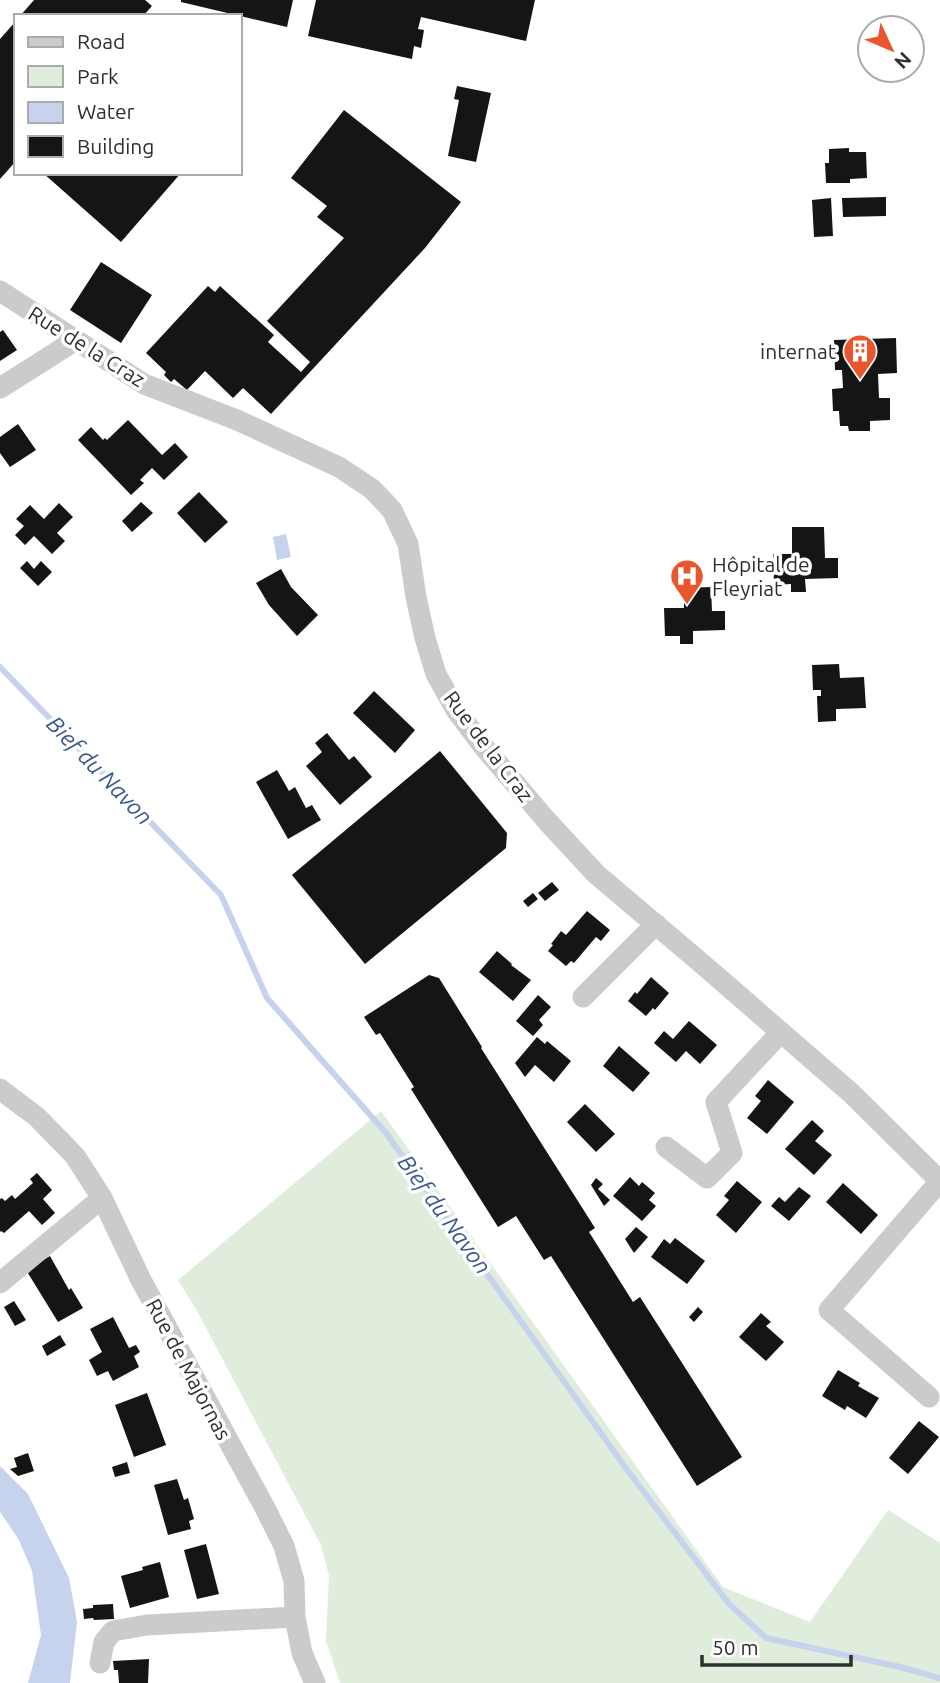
<svg xmlns="http://www.w3.org/2000/svg" width="940" height="1683" font-family="Ubuntu,sans-serif">
<style>
.green{fill:#e0ecdc}
.water{fill:#c7d3ec}
.lines{fill:none;stroke-linecap:round;stroke-linejoin:round}
.stream{stroke:#c7d3ec;stroke-width:6}
.building{fill:#151515}
.street{stroke:#cbcbcb;stroke-width:21}
.labels{text-anchor:middle;dominant-baseline:central;stroke-width:7;stroke-linejoin:round;paint-order:stroke}
.street-label{font-size:21px;fill:#2e2e2e;stroke:#fff}
.poi-label{font-size:21px;fill:#2e2e2e;stroke:#fff;text-anchor:end}
.water-label{font-size:23px;font-style:italic;fill:#3a5792;stroke:#fff}
</style>
<rect width="100%" height="100%" fill="#fff"/>
<path class="green" d="M381,1111L723,1587L810,1622L888,1510L940,1543V1683H340L326,1641L329,1576L321,1545L196,1309L178,1280Z"/>
<path class="water" d="M286,534L291,557L277,560L273,537Z
M0,1466L28,1494L69,1578L77,1622L70,1683H28L41,1635L32,1571L19,1540L0,1512Z"/>
<g class="lines">
<path class="stream" d="M0,667L221,895L267,998L386,1133L628,1471L729,1604L766,1638L900,1667L940,1678"/>
</g>
<path class="building" d="M34,0H145L152,6L143,16H20Z
M181,0H293L287,27L181,2Z
M316,0H535L526,41L421,17L418,29L424,30L421,48L414,46L412,59L308,36Z
M16,21V161L0,179V39Z
M457,86L491,93L476,162L448,156L459,100L454,99Z
M344,110L461,202L425,248L271,414L243,388L233,398L205,371L187,390L174,379L171,382L164,375L166,372L146,353L208,286L215,292L220,286L274,335L268,342L301,372L310,362L267,321L344,238L317,217L327,206L291,178Z
M849,148V152H866L867,178L850,179V183H826L825,163H829V149Z
M43,173H181L121,242Z
M886,197V216L843,217L842,198Z
M831,198L833,236L814,237L812,200Z
M101,262L152,295L121,343L70,310Z
M3,330L17,350L0,361V332Z
M896,338L897,373L878,374L879,398H890V420L870,421V431H849L848,426H840L839,411H833L832,389L843,388L842,370H835L834,340Z
M128,420L162,455L175,443L188,457L164,480L152,468L140,480L144,483L131,495L78,440L91,427L103,440L105,438L107,440Z
M18,424L36,450L10,467L0,453V437Z
M199,492L228,522L205,543L177,513Z
M141,502L153,513L132,532L122,521Z
M59,503L73,517L57,533L65,541L52,554L34,536L25,545L15,535L24,526L16,519L30,505L44,519Z
M792,527H824L825,558H838V578L805,579L806,592H791V584L774,585L773,554H792Z
M27,561L34,569L41,561L52,572L38,586L20,568Z
M281,569L291,587L318,615L297,636L269,605L256,583Z
M711,587L712,611H725V630L693,631V644H680V636H665L664,608H684V588Z
M839,664L840,678L864,677L866,708L836,709V721L818,722L817,696H821V690H813L812,665Z
M374,691L415,730L395,753L353,713Z
M327,733L349,760L354,756L372,777L340,805L306,766L322,752L315,743Z
M440,751L507,833L506,848L365,964L292,875Z
M277,770L289,791L295,787L306,808L312,805L321,820L288,839L256,782Z
M552,882L559,890L545,901L538,893Z
M533,893L538,899L528,907L523,901Z
M587,911L610,930L601,941L596,937L574,963L571,961L566,966L548,951L553,945L551,944L561,931L566,935Z
M497,951L512,964L511,965L531,980L513,1001L479,972Z
M429,975L439,978L482,1047L481,1048L595,1228L589,1232L633,1302L640,1297L742,1457L697,1486L551,1256L544,1260L516,1216L498,1227L411,1089L414,1087L380,1033L376,1035L364,1017Z
M651,977L669,993L655,1010L653,1008L646,1016L628,1001L635,992L637,994Z
M538,995L551,1007L539,1020L543,1025L533,1036L516,1021Z
M689,1021L717,1045L700,1064L686,1051L676,1062L654,1043L664,1031L673,1039Z
M537,1037L545,1044L547,1041L571,1061L554,1082L535,1065L525,1077L515,1063Z
M619,1046L650,1073L633,1092L603,1066Z
M768,1080L794,1102L767,1134L747,1118L761,1101L755,1096Z
M585,1104L615,1134L596,1152L567,1122Z
M812,1120L824,1131L815,1141L832,1155L814,1175L785,1149Z
M37,1173L52,1190L43,1199L55,1213L42,1225L29,1211L4,1233L1,1231L0,1232V1199L2,1198L5,1201L12,1195L15,1199L33,1183L30,1179Z
M630,1177L639,1186L642,1182L655,1193L649,1200L656,1206L642,1221L613,1196Z
M596,1178L603,1184L598,1189L610,1200L604,1206L591,1185Z
M737,1181L762,1202L736,1233L716,1215L729,1200L724,1196Z
M843,1183L878,1215L861,1234L826,1202Z
M799,1187L811,1196L789,1221L771,1206L779,1197L785,1202Z
M636,1227L648,1237L634,1253L625,1239Z
M675,1238L705,1261L687,1284L651,1257L664,1239L670,1244Z
M50,1256L69,1290L71,1288L83,1308L58,1322L26,1270Z
M14,1301L26,1320L15,1326L4,1307Z
M698,1307L703,1312L694,1322L689,1317Z
M761,1313L771,1322L766,1326L784,1342L766,1361L739,1337Z
M113,1317L129,1348L136,1345L140,1352L134,1356L139,1367L113,1381L108,1371L97,1376L89,1360L102,1352L90,1329Z
M60,1335L66,1345L47,1356L42,1346Z
M838,1370L860,1383L858,1386L879,1398L866,1418L847,1406L845,1410L822,1396Z
M147,1393L166,1445L134,1457L115,1405Z
M919,1421L939,1437L908,1474L889,1458Z
M28,1453L34,1471L18,1476L10,1469L17,1467L14,1458Z
M127,1462L130,1473L115,1477L112,1467Z
M177,1479L184,1500L188,1498L194,1519L189,1521L191,1529L168,1535L154,1485Z
M206,1544L219,1594L197,1599L184,1550Z
M160,1562L169,1597L130,1608L121,1576L143,1570L142,1567Z
M113,1604L114,1619L94,1620L93,1618L84,1619L83,1609L93,1608V1605Z
M149,1659L148,1683H119L118,1670H114L113,1661Z"/>
<g class="lines">
<path class="street" d="M0,291L144,384L237,420L339,467L372,489L392,510L408,544L416,597L425,638L436,674L456,710L483,746L547,821L596,874L700,962L851,1093L940,1181
M0,388L76,340
M583,997L656,924
M0,1089L37,1117L75,1156L102,1198L141,1280L265,1508L284,1546L294,1581L295,1617L302,1653L315,1683
M666,1147L707,1178L732,1153L716,1102L781,1032
M0,1283L102,1198
M929,1397L829,1310L940,1181
M100,1663L104,1642L113,1631L147,1625L295,1617"/>
</g>
<defs>
<g id="building-pin" transform="scale(1.75)"><path d="M0 17L-7.5 6A9.5 9.5 0 1 1 7.5 6Z" fill="#e9552d" stroke="#fff"/><path d="M-4-6H4V6H1V3H-1V6H-4ZM-2.5-4.3h1.7v1.8h-1.7ZM.8-4.3h1.7v1.8H.8ZM-2.5-1h1.7V.8h-1.7ZM.8-1h1.7V.8H.8Z" fill="#fff"/></g>
<g id="hospital-pin" transform="scale(1.75)"><path d="M0 17L-7.5 6A9.5 9.5 0 1 1 7.5 6Z" fill="#e9552d" stroke="#fff"/><path d="M-5-5h3v3.5h4V-5h3V5h-3V1.5h-4V5h-3Z" fill="#fff"/></g>
</defs>
<g fill-rule="evenodd">
<use href="#building-pin" x="860" y="351"/>
<use href="#hospital-pin" x="687" y="576"/>
</g>
<g class="labels">
<g class="street-label">
<text transform="translate(87 346) rotate(32)">Rue de la Craz</text>
<text transform="translate(489 746) rotate(53)">Rue de la Craz</text>
<text transform="translate(189 1369) rotate(62)">Rue de Majornas</text>
</g>
<g class="poi-label">
<text x="836" y="351">internat</text>
<text x="712" y="564" text-anchor="start">Hôpital de<tspan x="712" dy="24">Fleyriat</tspan></text>
</g>
<g class="water-label">
<text transform="translate(100 770) rotate(46)">Bief du Navon</text>
<text transform="translate(445 1214) rotate(54)">Bief du Navon</text>
</g>
</g>
<rect x="14" y="14" width="228" height="161" fill="#ffffff" stroke="#ababab" stroke-width="2"/>
<rect x="28" y="37" width="35" height="10" fill="#cbcbcb" stroke="#ababab" stroke-width="2"/>
<text x="77" y="49" font-size="21" fill="#2e2e2e">Road</text>
<rect x="28" y="66" width="35" height="21" fill="#e0ecdc" stroke="#ababab" stroke-width="2"/>
<text x="77" y="84" font-size="21" fill="#2e2e2e">Park</text>
<rect x="28" y="102" width="35" height="21" fill="#c7d3ec" stroke="#ababab" stroke-width="2"/>
<text x="77" y="119" font-size="21" fill="#2e2e2e">Water</text>
<rect x="28" y="136" width="35" height="21" fill="#151515" stroke="#ababab" stroke-width="2"/>
<text x="77" y="154" font-size="21" fill="#2e2e2e">Building</text>
<g transform="translate(891 49) rotate(134)"><circle r="33" fill="#ffffff" stroke="#ababab" stroke-width="2"/>
<path d="M0-5L12 26L0 18L-12 26Z" fill="#e9552d"/>
<text y="-10" font-size="19" font-weight="bold" text-anchor="middle" fill="#2e2e2e">N</text>
</g>
<path d="M702 1655v10h149v-10" fill="none" stroke="#2e2e2e" stroke-width="3.5"/>
<text x="712" y="1655" font-size="21" fill="#2e2e2e" stroke="#ffffff" stroke-width="5" paint-order="stroke">50 m</text>
</svg>
